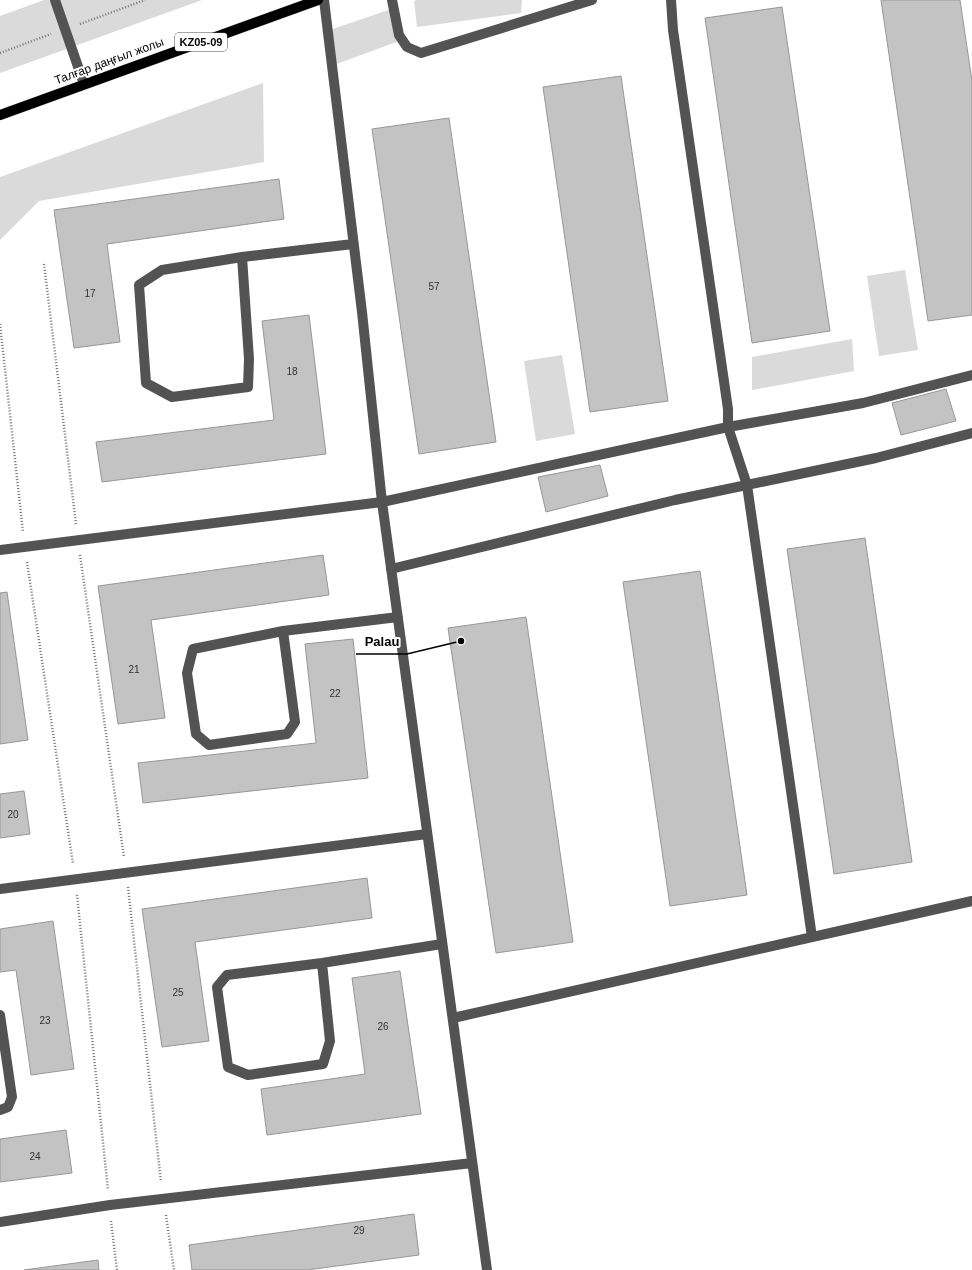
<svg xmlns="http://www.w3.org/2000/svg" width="972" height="1270" font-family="Helvetica,sans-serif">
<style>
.green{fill:#dadada}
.building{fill:#c3c3c3;stroke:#979797}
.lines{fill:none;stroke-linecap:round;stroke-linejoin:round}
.major-casing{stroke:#dbdbdb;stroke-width:11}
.path{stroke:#757575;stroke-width:2.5;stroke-dasharray:1 2;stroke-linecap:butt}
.minor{stroke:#535353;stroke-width:10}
.major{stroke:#000;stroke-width:10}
.labels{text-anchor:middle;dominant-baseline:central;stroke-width:4;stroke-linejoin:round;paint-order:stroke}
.number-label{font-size:10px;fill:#313131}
.shield{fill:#fff;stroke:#4c4c4c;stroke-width:1}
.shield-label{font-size:11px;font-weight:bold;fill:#000}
.street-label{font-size:12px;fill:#000;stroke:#fff}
.leader{fill:none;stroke:#000;stroke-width:1.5}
.callout-dot{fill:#000;stroke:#fff;stroke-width:1.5}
.callout-label{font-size:13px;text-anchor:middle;font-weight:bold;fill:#000;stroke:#fff;stroke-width:4;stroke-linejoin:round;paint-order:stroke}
</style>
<rect width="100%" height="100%" fill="#fff"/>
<path class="green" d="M44,0H202L0,73V16Z
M417,0H522L521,13L417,27L414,1Z
M394,8L402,40L331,66L327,31Z
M263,83L264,162L39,201L0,240V177Z
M905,270L918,350L879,356L867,276Z
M852,339L854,371L752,390V357Z
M562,355L575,434L536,441L524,361Z"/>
<path class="building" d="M881,0H960L972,81V315L928,321Z
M782,7L830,331L752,343L705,18Z
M621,76L668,401L590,412L543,87Z
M449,118L496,442L419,454L372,129Z
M279,179L284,219L107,244L120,342L74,348L54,210Z
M309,315L326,454L102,482L96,442L274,420L262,321Z
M946,389L956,421L901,435L892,403Z
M600,465L608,496L546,512L538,477Z
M865,538L912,862L834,874L787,549Z
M323,555L329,595L151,620L165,718L118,724L98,586Z
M700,571L747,895L670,906L623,582Z
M7,592L28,740L0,744V593Z
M526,617L573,942L496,953L448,628Z
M353,639L368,778L143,803L138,763L316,743L305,644Z
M24,791L30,834L0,838V794Z
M367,878L372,918L195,942L209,1041L162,1047L142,909Z
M53,921L74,1069L31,1075L16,970L0,972V929Z
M400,971L421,1114L267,1135L261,1089L365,1074L352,978Z
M66,1130L72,1173L0,1182V1139Z
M414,1214L419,1255L307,1270H192L189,1245Z
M98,1260L99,1270H24Z"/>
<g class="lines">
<g class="major-casing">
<path id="major" d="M0,115L318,0"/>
</g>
<path class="path" d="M80,24L145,0
M0,53L51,34
M44,264L76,524
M0,324L23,532
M80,555L124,857
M27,562L73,864
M128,887L161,1182
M77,895L108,1190
M166,1215L174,1270
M111,1221L117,1270"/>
<path class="minor" d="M55,0L84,84
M324,0L362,312L382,502L487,1270
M392,0L399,35L407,47L421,53L592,0
M242,257L249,359L248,387L172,397L146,383L139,285L162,270L242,257L353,244
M0,550L382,502L728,427V409L673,30L671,0
M391,569L675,500L876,458L972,433
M283,631L295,722L287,734L209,745L196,734L187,673L193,649L283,631L398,617
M0,889L427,834
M812,937L747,485L728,427L863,403L972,375
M322,963L330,1041L323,1064L248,1075L228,1067L217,987L227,975L322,963L442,944
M0,1015L12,1097L8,1107L0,1110
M453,1018L972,901
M0,1222L110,1205L472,1163"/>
<use href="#major" class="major"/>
</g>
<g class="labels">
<g class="number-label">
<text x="434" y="286">57</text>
<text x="90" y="293">17</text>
<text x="292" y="371">18</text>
<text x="134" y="669">21</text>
<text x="335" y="693">22</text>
<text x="13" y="814">20</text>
<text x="178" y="992">25</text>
<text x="45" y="1020">23</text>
<text x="383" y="1026">26</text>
<text x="35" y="1156">24</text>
<text x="359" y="1230">29</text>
</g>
<rect class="shield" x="175" y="33" width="52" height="18" rx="3"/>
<g class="shield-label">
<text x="201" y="42">KZ05-09</text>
</g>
<g class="street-label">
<text transform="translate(109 61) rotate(-20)">Талғар даңғыл жолы</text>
</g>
</g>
<path class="leader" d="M461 641L407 654H356"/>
<circle class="callout-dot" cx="461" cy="641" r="4"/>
<g class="callout-label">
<text x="382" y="646">Palau</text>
</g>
</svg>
